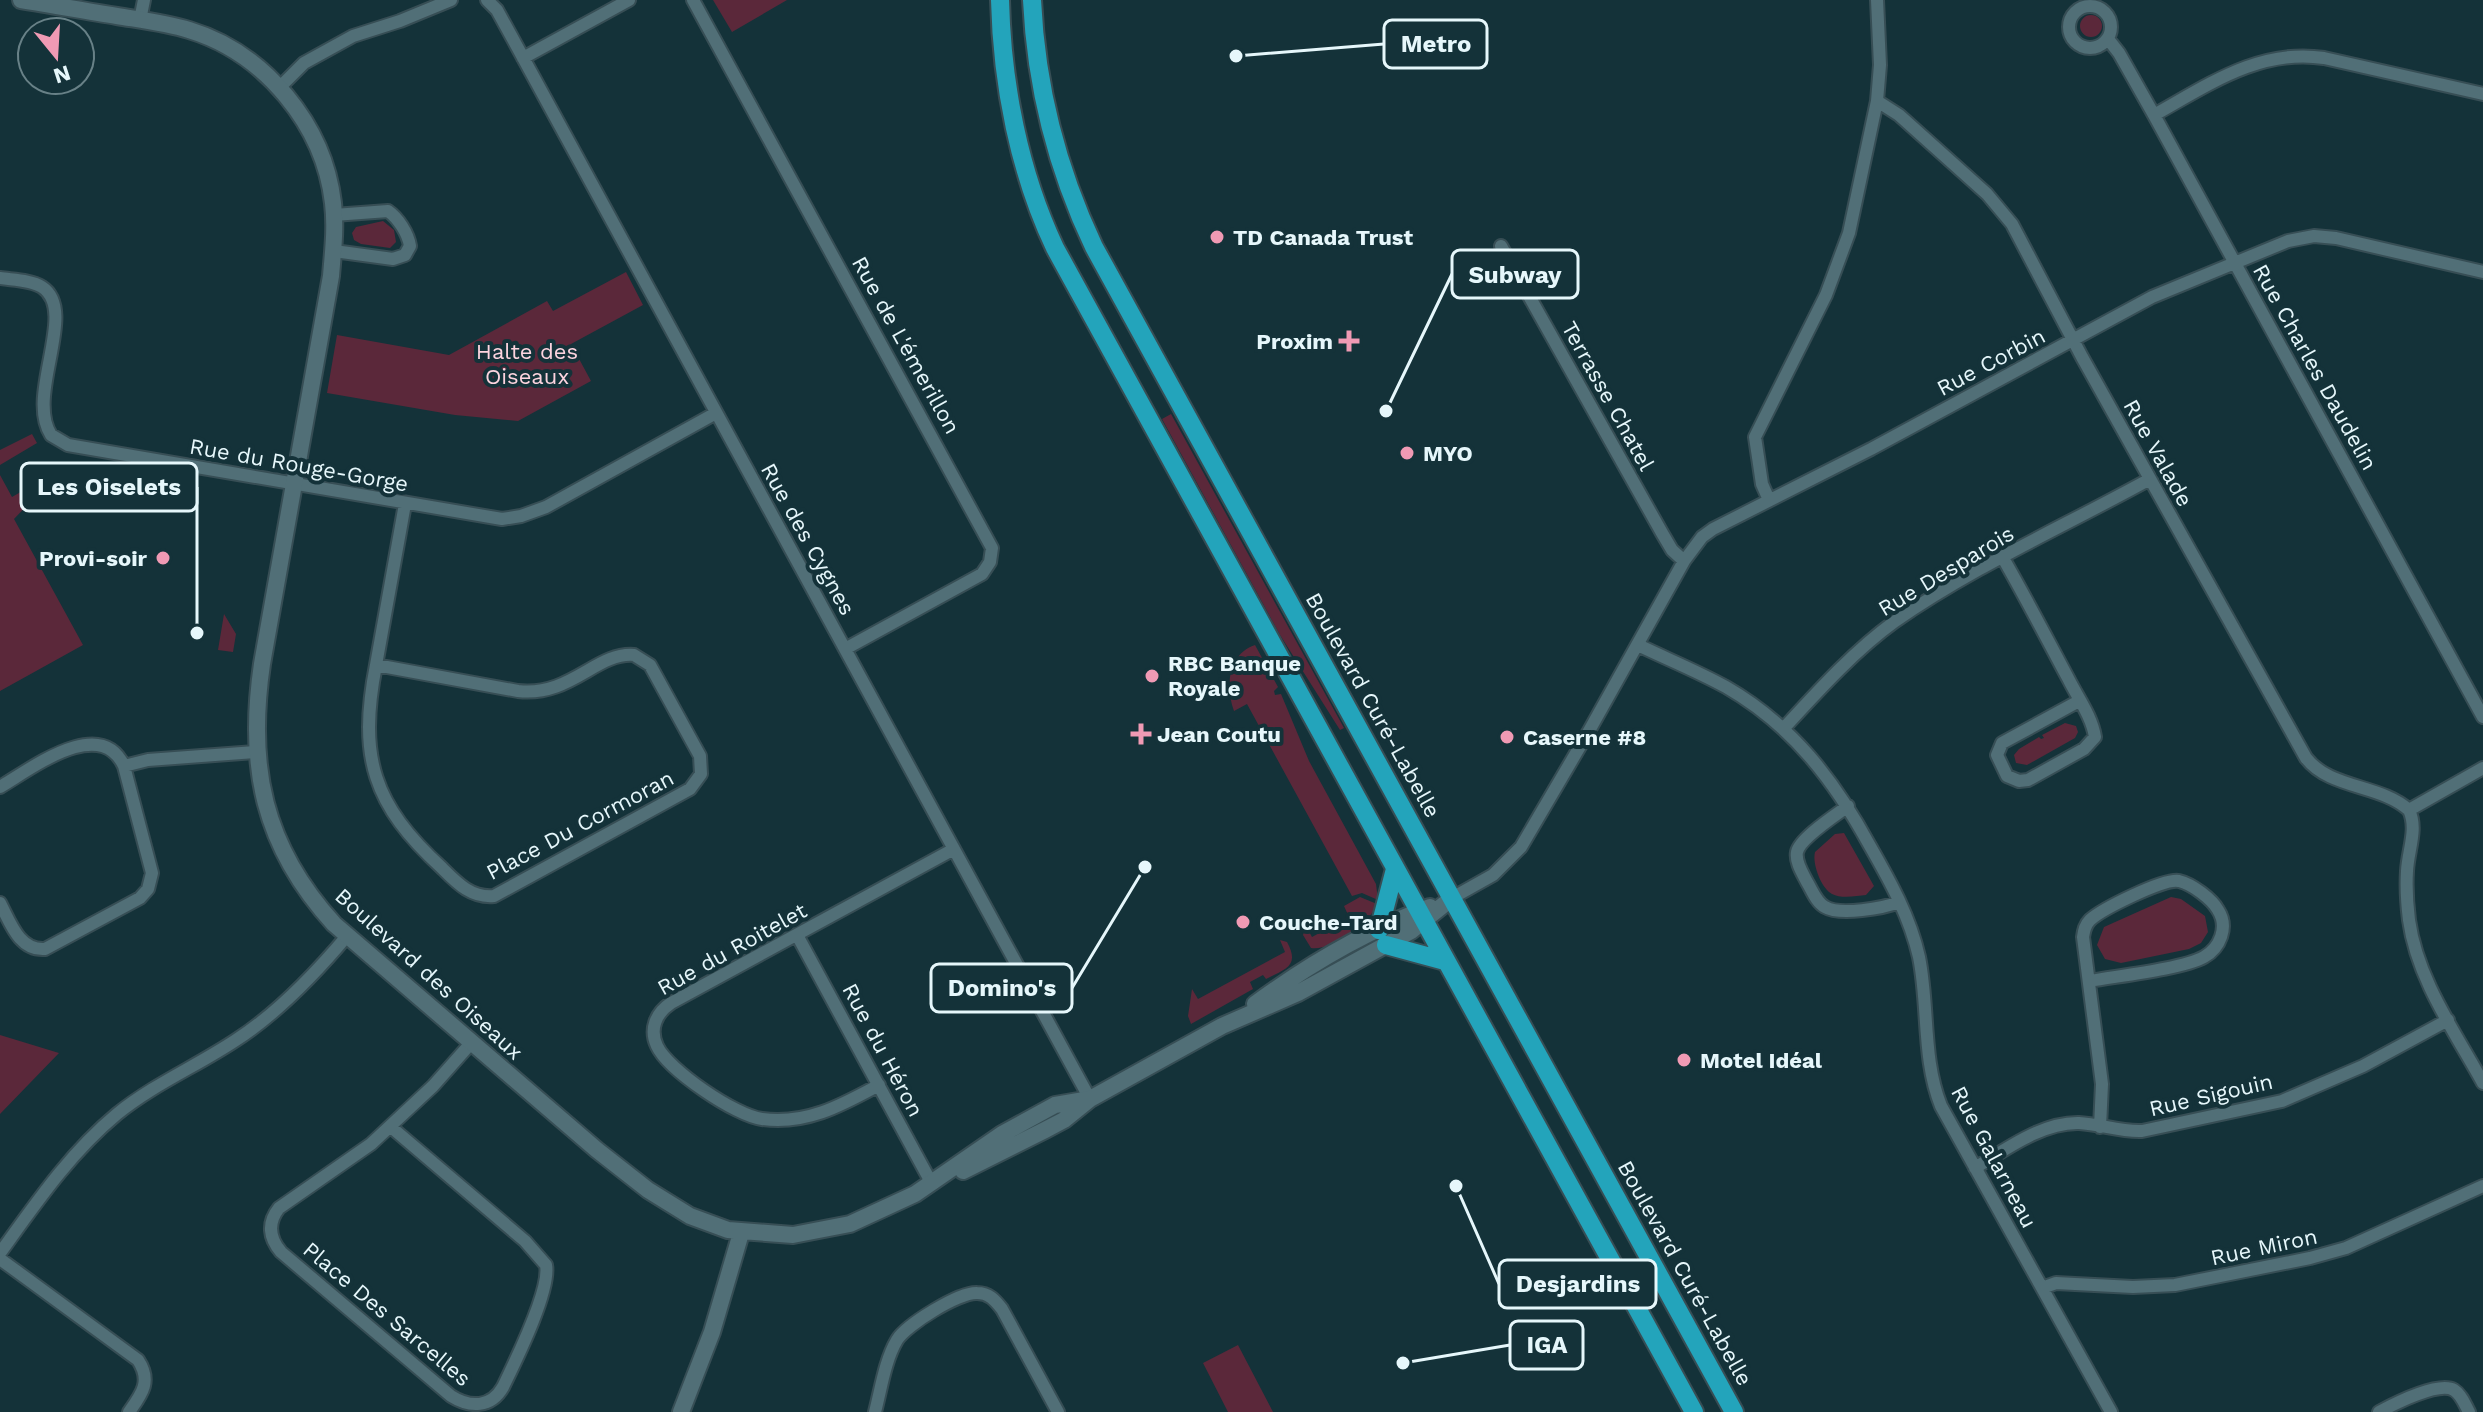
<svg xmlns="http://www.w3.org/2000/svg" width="2483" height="1412" font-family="'Work Sans',sans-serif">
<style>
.green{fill:#5b283a}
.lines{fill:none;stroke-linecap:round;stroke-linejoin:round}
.street-casing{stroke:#374e55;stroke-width:16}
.secondary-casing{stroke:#374e55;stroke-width:20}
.primary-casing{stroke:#374e55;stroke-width:22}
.street{stroke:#516f77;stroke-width:12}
.secondary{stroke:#516f77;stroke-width:16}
.primary{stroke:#23a4bb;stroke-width:18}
.poi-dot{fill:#f09ab4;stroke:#143239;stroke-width:3}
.labels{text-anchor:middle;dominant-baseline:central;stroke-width:8;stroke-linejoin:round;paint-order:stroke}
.poi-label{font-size:22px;font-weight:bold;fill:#e6f7fb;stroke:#143239;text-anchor:start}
.street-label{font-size:22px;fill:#e6f7fb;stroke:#143239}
.park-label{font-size:22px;fill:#fdd4df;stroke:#143239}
.leader{fill:none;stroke:#e6f7fb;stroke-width:3}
.callout-dot{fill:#e6f7fb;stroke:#143239;stroke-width:3}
.callout{fill:#143239;stroke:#e6f7fb;stroke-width:3}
.callout-label{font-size:24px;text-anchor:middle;font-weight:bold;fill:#e6f7fb}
</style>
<rect width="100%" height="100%" fill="#143239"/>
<path class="green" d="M713,0H787L732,32Z
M2080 26a11 11 0 1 1 22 0a11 11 0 1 1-22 0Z
M383,221L394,230L396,242L390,248L361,244L354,240L352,233L356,227Z
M626,272L643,305L571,344L591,381L518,421L455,415L327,393L337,335L449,355L547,301L553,311Z
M1171,414L1344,728L1340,730L1280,635L1162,419Z
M32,434L37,443L0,465V450Z
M0,475L12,497L31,486L37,495L14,519L83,645L0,691Z
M224,614L236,634L233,652L218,650Z
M1255,645L1278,687L1274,691L1275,695L1281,694L1309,761L1376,884L1378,900L1362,893L1352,896L1247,704L1234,711C1225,687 1228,654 1255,645Z
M2065,723L2076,726L2078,732L2075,738L2027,765L2016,763L2014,755L2019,749L2039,737L2041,739L2044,738L2042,735Z
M1844,833L1874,886L1866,895C1857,896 1841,899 1832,894C1821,888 1812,864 1815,852L1835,834Z
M1360,897L1377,904C1370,924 1333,951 1311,948L1303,935L1306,926L1312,937L1349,917L1344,906Z
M2171,897L2181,899L2205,916L2208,932L2201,943L2189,949L2121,963L2105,959L2097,945L2104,927Z
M1280,940L1287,942C1300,966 1286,969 1266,979L1263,975L1250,982L1253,989L1191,1024L1188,1016L1192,989L1198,999L1285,952Z
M0,1035L59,1053L0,1114Z
M1238,1345L1273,1412H1228L1203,1363Z"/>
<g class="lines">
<g class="street-casing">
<path id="street" d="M487,0L497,10L514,41L1090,1099
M693,0L992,548L990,562L982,574L845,649
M2069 27a21 21 0 1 1 42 0a21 21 0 1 1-42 0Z
M140,20L144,0
M2108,39L2119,53L2154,115L2483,717
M523,58L629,0
M279,88L304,63L353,36L400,21L451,0
M1877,101L1899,115L1987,194L2012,224L2082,357L2306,758C2330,789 2380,784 2409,810
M2154,115C2208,85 2260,48 2324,58L2483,94
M1501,246L1662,533L1672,550L1684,561
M334,251L393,259L405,255L410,246C408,233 398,218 388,211L334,215
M0,278C13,280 31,280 42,287C79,311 25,395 51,435L68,445L502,519L521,516L546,507L716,413
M1769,500L1762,484L1755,437L1826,295L1849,233L1877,101L1880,65L1877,0
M2003,558C2026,598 2047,639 2069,680C2078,698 2092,717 2095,737L2084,749L2028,780L2019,781L2007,776L1997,755L2002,743L2079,701
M1638,645C1667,659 1697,671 1726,687C1792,725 1834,780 1870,846C1890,881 1910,917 1919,957C1929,1006 1922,1059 1941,1106L2111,1412
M634,655L650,665L700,756L701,774L690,789L494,896C471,898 457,883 442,868C373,805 358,757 376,665L518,691C571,697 596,652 634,655Z
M376,665L405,504
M1784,728C1818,691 1854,651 1894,622C1974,566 2065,526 2150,479
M124,766L148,760L255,752
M0,787C31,769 100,715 124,766L152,873L148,889L140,898L45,949C19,951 10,922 0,903
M1848,806C1836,815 1800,838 1797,852C1795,862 1803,874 1807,882C1812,890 1816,902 1825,907C1840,916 1884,908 1899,902
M2409,810C2418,829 2408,850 2407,871C2406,887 2407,904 2409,920C2417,979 2455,1032 2483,1083
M2409,810L2483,768
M1452,898L1493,875L1521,847L1589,731L1684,561L1702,537L1713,529L1871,449L2152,297L2288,241L2314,236L2336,238L2483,272
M797,935L932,1184
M2090,981C2117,976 2182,969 2204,957C2220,948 2229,927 2218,910C2212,899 2192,884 2179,881C2164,878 2102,909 2090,920C2085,925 2084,930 2083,937L2102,1084L2100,1127
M879,1085C842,1105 807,1125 762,1119C736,1116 668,1070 657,1046C649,1029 656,1013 671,1003L954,849
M391,1127L525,1241L546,1265C551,1290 515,1362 503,1387C491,1408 470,1408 451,1396L281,1252C269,1238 267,1223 279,1208L371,1144L433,1086L472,1042
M1975,1168C2005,1150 2042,1122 2079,1123C2100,1124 2120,1132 2142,1131L2282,1101L2363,1066L2448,1020
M0,1253C36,1203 70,1153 117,1114C154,1084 197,1066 236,1040C278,1013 315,974 347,936
M0,1259L138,1360C152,1381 142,1394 129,1412
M2042,1288L2056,1283L2133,1287L2175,1285L2310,1258L2346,1248L2483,1186
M875,1412C881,1389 885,1360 897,1340C906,1325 959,1292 977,1293C989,1293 995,1300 1002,1309L1058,1412
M2379,1412C2394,1404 2439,1381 2454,1390C2462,1395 2465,1405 2469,1412"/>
</g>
<g class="secondary-casing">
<path id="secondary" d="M21,0C53,5 85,11 117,16C141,20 166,23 189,30C265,53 324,125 333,203C336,228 333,251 331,276L262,664C247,766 263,846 334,924L597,1150L648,1190L690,1216L728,1230L793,1235L850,1224L915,1194L1002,1134L1055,1105L1090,1099
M1255,1004C1308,965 1368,930 1430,907
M963,1171L1045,1130L1064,1120L1090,1099L1222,1026L1298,993L1411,931L1452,898
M681,1412L712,1332L741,1233"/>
</g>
<g class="primary-casing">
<path id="primary" d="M1000,0C1002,84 1019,172 1055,248L1694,1412
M1032,0C1036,86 1057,169 1094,247L1734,1412
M1379,930L1395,869
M1386,945L1445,961"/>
</g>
<use href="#street" class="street"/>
<use href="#secondary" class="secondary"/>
<use href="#primary" class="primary"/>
</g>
<g class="poi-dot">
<circle cx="1217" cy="237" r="8"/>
<path d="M1345 329h8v8h8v8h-8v8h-8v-8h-8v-8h8z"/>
<circle cx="1407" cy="453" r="8"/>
<circle cx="163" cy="558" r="8"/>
<circle cx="1152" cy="676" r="8"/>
<path d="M1137 722h8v8h8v8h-8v8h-8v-8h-8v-8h8z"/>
<circle cx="1507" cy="737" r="8"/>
<circle cx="1243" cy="922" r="8"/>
<circle cx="1684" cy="1060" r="8"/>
</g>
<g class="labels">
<g class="poi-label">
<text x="1233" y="237">TD Canada Trust</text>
<text x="1333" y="341" text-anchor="end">Proxim</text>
<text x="1423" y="453">MYO</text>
<text x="147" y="558" text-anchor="end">Provi-soir</text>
<text x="1168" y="663">RBC Banque<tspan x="1168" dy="25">Royale</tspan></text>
<text x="1157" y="734">Jean Coutu</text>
<text x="1523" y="737">Caserne #8</text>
<text x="1259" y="922">Couche-Tard</text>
<text x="1700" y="1060">Motel Idéal</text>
</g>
<g class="street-label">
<text transform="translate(906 345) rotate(61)">Rue de L'émerillon</text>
<text transform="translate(1991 362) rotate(-28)">Rue Corbin</text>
<text transform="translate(2315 367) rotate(61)">Rue Charles Daudelin</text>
<text transform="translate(1608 396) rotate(61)">Terrasse Chatel</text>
<text transform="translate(2158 453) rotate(61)">Rue Valade</text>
<text transform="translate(299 465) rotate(10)">Rue du Rouge-Gorge</text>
<text transform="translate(808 539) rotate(61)">Rue des Cygnes</text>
<text transform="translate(1946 571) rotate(-31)">Rue Desparois</text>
<text transform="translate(1373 705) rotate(61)">Boulevard Curé-Labelle</text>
<text transform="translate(580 825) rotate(-28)">Place Du Cormoran</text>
<text transform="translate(732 949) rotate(-29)">Rue du Roitelet</text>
<text transform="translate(429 974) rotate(42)">Boulevard des Oiseaux</text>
<text transform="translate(883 1050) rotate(62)">Rue du Héron</text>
<text transform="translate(2211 1095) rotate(-13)">Rue Sigouin</text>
<text transform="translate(1994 1157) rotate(62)">Rue Galarneau</text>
<text transform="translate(2264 1247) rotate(-12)">Rue Miron</text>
<text transform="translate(1685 1273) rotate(61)">Boulevard Curé-Labelle</text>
<text transform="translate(387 1314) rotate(40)">Place Des Sarcelles</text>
</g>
<g class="park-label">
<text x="527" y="351">Halte des<tspan x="527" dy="25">Oiseaux</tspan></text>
</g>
</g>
<path class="leader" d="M1236 56L1384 44M1386 411L1452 274M197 633L197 487M1145 867L1072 988M1456 1186L1499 1284M1403 1363L1510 1345"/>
<g class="callout-dot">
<circle cx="1236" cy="56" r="8"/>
<circle cx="1386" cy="411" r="8"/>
<circle cx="197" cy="633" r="8"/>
<circle cx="1145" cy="867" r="8"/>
<circle cx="1456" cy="1186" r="8"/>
<circle cx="1403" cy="1363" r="8"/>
</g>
<g class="callout">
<rect x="1384" y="20" width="103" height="48" rx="8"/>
<rect x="1452" y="250" width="126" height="48" rx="8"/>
<rect x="21" y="463" width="176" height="48" rx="8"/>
<rect x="931" y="964" width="141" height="48" rx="8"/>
<rect x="1499" y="1260" width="157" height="48" rx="8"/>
<rect x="1510" y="1321" width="73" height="48" rx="8"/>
</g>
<g class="callout-label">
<text x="1436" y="52">Metro</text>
<text x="1515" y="283">Subway</text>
<text x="109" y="495">Les Oiselets</text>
<text x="1002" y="996">Domino's</text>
<text x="1578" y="1292">Desjardins</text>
<text x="1547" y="1353">IGA</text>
</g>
<g transform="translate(56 56) rotate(162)"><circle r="38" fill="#143239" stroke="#688187" stroke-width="2"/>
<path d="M0-6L14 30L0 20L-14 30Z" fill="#f09ab4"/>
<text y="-12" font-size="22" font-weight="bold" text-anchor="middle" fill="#e6f7fb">N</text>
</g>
</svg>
